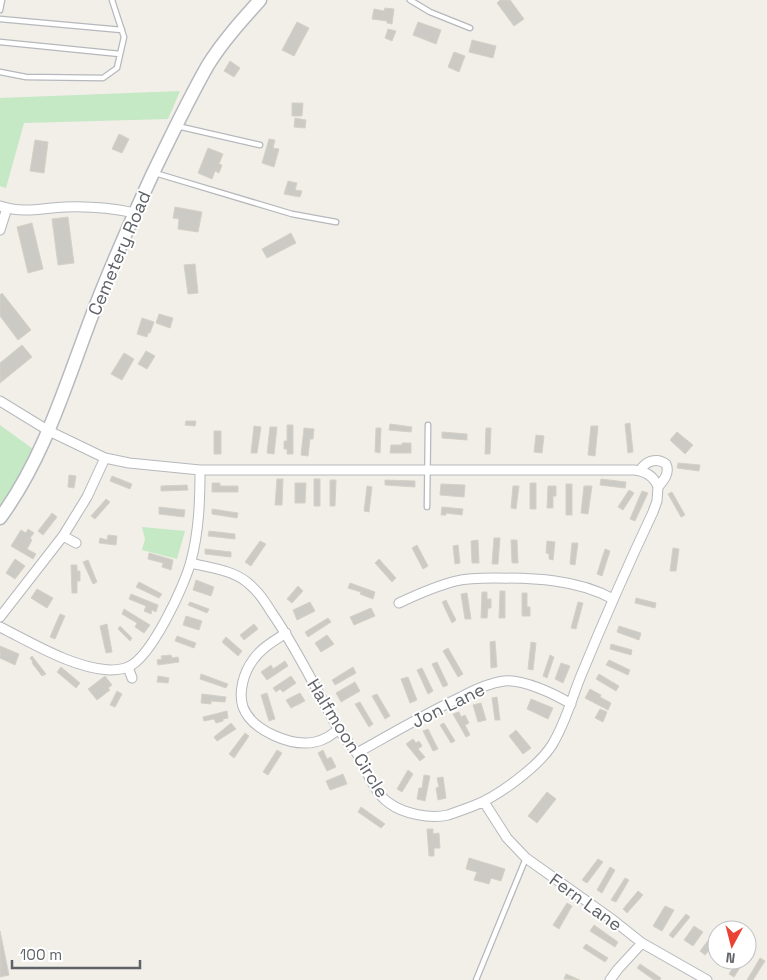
<svg xmlns="http://www.w3.org/2000/svg" width="767" height="980" font-family="'Space Grotesk',sans-serif">
<style>
.green{fill:#c5e8c5}
.building{fill:#cccac5;stroke:#d6d1c6}
.lines{fill:none;stroke-linecap:round;stroke-linejoin:round}
.lane-casing{stroke:#b5b8bc;stroke-width:7}
.street-casing{stroke:#b5b8bc;stroke-width:11}
.secondary-casing{stroke:#b6babf;stroke-width:15}
.lane{stroke:#fff;stroke-width:4.5}
.street{stroke:#fff;stroke-width:9}
.secondary{stroke:#fff;stroke-width:12}
.labels{text-anchor:middle;dominant-baseline:central;stroke-width:4;stroke-linejoin:round;paint-order:stroke}
.street-label{font-size:18px;fill:#5f6368;stroke:#fff}
</style>
<rect width="100%" height="100%" fill="#f1efe8"/>
<path class="green" d="M180,91L168,119L24,123L6,188L0,186V98Z
M0,425L33,449L17,480L0,508Z
M142,527L185,531L177,559L142,550L145,539Z"/>
<path class="building" d="M500,0H510L524,19L514,26L497,3Z
M385,8L394,9L392,24L387,23V21L372,19L374,9L384,11Z
M297,22L309,28L294,56L282,50Z
M418,22L441,30L436,44L413,35Z
M388,29L396,31L392,41L385,38Z
M472,40L496,46L493,58L469,52Z
M454,52L465,56L459,72L448,67Z
M230,61L240,68L234,77L224,71Z
M292,103H303L302,116H292Z
M295,118L306,120L305,128L294,127Z
M119,134L129,139L122,153L112,149Z
M269,139L275,140L273,148L279,149L274,167L262,163Z
M35,140L48,142L44,173L30,171Z
M208,148L223,154L219,164L222,165L219,173L215,171L212,179L198,173Z
M288,181L297,183L295,190L302,191L300,197L284,194Z
M175,207L202,212L198,232L178,229L179,219L173,218Z
M68,217L74,263L58,265L52,219Z
M32,223L43,269L28,273L17,227Z
M291,233L296,243L267,258L262,249Z
M195,264L198,293L188,294L184,265Z
M2,293L31,330L18,340L0,316V295Z
M159,314L173,318L170,328L156,323Z
M142,318L154,322L150,333H148L147,337L137,334Z
M22,345L32,357L0,383V363Z
M146,351L155,356L147,369L138,364Z
M124,353L134,359L122,380L111,374Z
M186,421H196L195,426L185,425Z
M630,423L633,452L628,453L625,424Z
M390,424L412,427L411,432L389,430Z
M287,425H293V454H287V449H284V441H287Z
M254,426L261,427L257,453H251Z
M591,426H598L595,456L588,455Z
M270,427H277L274,454L267,453Z
M304,428L314,429L313,439H310L308,456L301,455Z
M376,428H381L380,453L375,452Z
M486,428H491L490,454H485Z
M214,431H221V454H214Z
M442,432L467,434V440L442,438Z
M677,432L693,445L685,454L670,440Z
M536,435L544,436L542,453L534,452Z
M402,443H411V453H390L391,445H402Z
M678,463L700,465L699,471L677,468Z
M69,475L76,476L74,488L68,487Z
M112,476L132,484L130,489L110,481Z
M277,479H283L282,505H275Z
M314,479H320V506H314Z
M601,479L626,482L625,488L600,485Z
M330,480H336L335,506H330Z
M385,480L415,481V487L385,485Z
M212,483H220V486H238V492H212Z
M295,483H306L305,503H295Z
M530,483H536V509H530Z
M441,484L465,485L464,497L440,495Z
M566,484H572V515H566Z
M187,485L188,490L161,491V486Z
M367,486L372,487L369,512L364,511Z
M513,486H519L516,509L511,508Z
M548,486H556V496H553V508H547Z
M584,486H592L588,514L581,513Z
M629,490L634,493L623,510L618,507Z
M642,491L648,493L635,521L630,519Z
M672,492L685,515L681,517L668,494Z
M106,499L110,502L95,519L91,516Z
M159,507L185,510L184,517L159,514Z
M442,507L463,509L462,515L446,513V515H441Z
M212,509L238,513L237,518L212,514Z
M52,513L57,517L43,535L38,531Z
M28,529L34,533L30,538L32,540L27,549L36,554L33,559L11,546L21,530L26,533Z
M209,531L235,534V539L208,536Z
M108,535L117,536L116,545L99,543L100,538L107,540Z
M494,538H500L498,564H492Z
M478,540L479,563H472L471,541Z
M511,540H517L518,563H512Z
M260,541L266,544L251,566L245,562Z
M547,541L555,542L553,560L549,559V554L546,553Z
M572,543H578L575,565L570,564Z
M417,545L428,566L423,569L412,548Z
M458,545L460,563L455,564L453,546Z
M673,548L679,549L676,571H670Z
M205,549L231,552V557L205,554Z
M605,549L610,551L602,576L597,574Z
M149,553L173,560L171,570L162,567L163,563L148,559Z
M15,559L25,566L15,579L6,573Z
M379,559L396,578L392,582L375,563Z
M88,560L97,582L93,584L83,562Z
M71,565H77V571H80V581H77V593H72Z
M196,580L214,587L211,596L193,590Z
M139,582L162,594L159,598L136,587Z
M350,583L375,592L373,599L360,594L361,592L348,588Z
M298,586L303,591L292,603L287,599Z
M37,589L53,598L47,608L31,598Z
M500,591H505V618H499Z
M482,592H487V599H491V608H488L487,618H481Z
M467,593L471,619H465L461,594Z
M522,593H527V607H530V616H522Z
M131,594L158,605L156,612L152,610L151,614L144,611L146,606L129,599Z
M636,598L656,603L655,608L635,603Z
M446,600L456,620L452,623L442,602Z
M190,602L209,609L207,613L188,605Z
M310,602L315,611L297,620L293,610Z
M578,602L583,603L576,629L571,628Z
M371,608L375,616L354,625L350,617Z
M124,609L150,625L144,633L135,627L137,623L122,614Z
M60,614L65,616L55,639L50,637Z
M186,616L202,621L199,630L183,625Z
M328,618L331,622L308,637L305,632Z
M107,624L112,652L106,653L100,626Z
M254,624L258,629L244,640L240,635Z
M120,626L132,638L130,641L118,629Z
M619,626L641,633L639,640L617,632Z
M327,635L334,644L321,652L315,643Z
M177,636L196,643L194,648L175,641Z
M226,637L242,651L238,656L222,642Z
M495,641L497,667L491,668L490,642Z
M531,642L536,643L533,670L528,669Z
M611,644L632,650L631,655L610,649Z
M0,646L19,654L15,665L0,658Z
M448,648L463,674L458,677L443,651Z
M171,655L172,658L178,657L179,662L158,665L157,660L162,659L161,656Z
M550,655L554,657L547,678L543,676Z
M32,656L46,674L42,676L32,663L33,662L30,658Z
M609,660L630,670L628,675L606,665Z
M285,661L288,666L267,680L261,672L271,665L273,669Z
M437,662L448,685L443,687L432,664Z
M561,663L570,666L563,683L555,679Z
M61,667L80,683L76,688L57,672Z
M353,667L356,673L335,685L332,680Z
M422,668L433,691L428,694L417,670Z
M201,674L228,684L226,688L200,679Z
M599,674L619,686L616,691L596,679Z
M105,676L112,685L108,688L110,690L97,700L88,689Z
M158,676L169,678L168,683L157,682Z
M291,676L296,683L283,692L280,689L276,692L273,688Z
M408,677L417,700L410,703L401,679Z
M355,682L360,691L341,702L336,693Z
M590,689L601,695L600,697L611,703L608,710L585,698Z
M117,691L122,694L115,707L110,705Z
M267,693L275,719L269,721L261,695Z
M300,693L305,701L291,708L286,700Z
M202,694L226,697L225,702L211,701V704L201,703Z
M377,694L390,716L385,719L372,696Z
M497,697L500,720H495L492,698Z
M531,699L553,708L548,719L527,709Z
M360,702L373,724L369,727L355,704Z
M481,703L486,720L478,722L473,705Z
M600,709L607,712L603,722L595,718Z
M227,711L228,718L223,719V721L216,723L214,719L204,721L203,717Z
M459,712L461,717L465,715L469,723L465,725L470,735L466,737L453,714Z
M231,723L236,729L217,741L214,737Z
M444,723L455,741L451,743L440,725Z
M428,729L438,749L433,751L423,731Z
M516,730L531,748L523,754L509,736Z
M245,733L249,736L234,758L229,754Z
M413,739L416,743L419,741L422,746L418,749L425,757L420,761L406,744Z
M277,750L282,753L268,775L263,772Z
M323,750L327,759L331,757L336,767L327,771L318,753Z
M408,770L413,774L402,792L397,789Z
M343,774L347,784L330,790L326,781Z
M424,775L430,776L425,801L417,799L419,788H422Z
M443,777L446,798L438,800L436,788L439,787L437,778Z
M547,792L556,799L537,823L528,816Z
M361,807L385,824L381,828L358,812Z
M427,829H433V834L439,833L440,848H434V856H429Z
M469,858L505,869L501,881L491,878L489,884L474,880L477,872L466,869Z
M598,859L603,862L587,883L582,880Z
M610,867L615,870L602,893L597,890Z
M625,878L629,880L616,902L611,900Z
M638,891L643,895L627,913L623,909Z
M567,903L572,906L559,929L553,925Z
M665,906L674,910L662,931L653,926Z
M686,914L690,917L673,938L669,935Z
M594,925L618,942L615,947L590,931Z
M694,926L703,932L693,946L684,940Z
M716,930L717,940L705,955L700,951Z
M0,931L9,975L0,977Z
M586,944L608,958L605,962L583,948Z
M760,958L765,961L753,980H747Z
M738,960H745L734,977L729,974Z
M640,964L661,978L660,980H654L637,968Z
M566,974L580,980L564,979Z"/>
<g class="lines">
<g class="lane-casing">
<path id="lane" d="M410,0L430,12L470,28
M0,10L2,0
M0,19L122,30
M0,42L120,54
M0,72L26,77L103,78L117,68L124,37L112,0
M177,126L260,145
M155,173L292,214L336,222
M427,507L428,425
M476,980L526,858"/>
</g>
<g class="street-casing">
<path id="street" d="M0,206C24,214 42,208 65,207C89,206 112,208 135,213
M0,230L7,208
M0,401L49,431L105,458L129,463L200,470H634C645,471 654,476 658,487L657,501L653,512C627,567 603,622 580,678C571,701 565,724 552,745C538,767 497,797 473,806C465,809 457,812 448,815C430,819 404,814 389,803C374,793 367,770 358,755C352,745 343,737 337,727C316,689 297,649 272,613C265,602 259,592 248,583C233,570 210,568 191,563
M640,471C645,461 657,457 666,464C670,473 664,480 658,487
M63,536L76,543
M399,603C418,594 436,586 456,581C468,578 481,578 494,578C534,578 577,579 613,599
M0,617L63,536L87,497L105,458
M0,627C32,643 73,668 109,670C114,670 123,669 128,667C151,658 185,585 191,561C199,531 200,501 200,470
M286,633C274,641 261,648 253,660C244,672 238,692 243,707C252,731 292,747 315,742C325,740 331,735 339,729
M128,667L132,678
M357,753C391,734 425,714 461,697C474,690 488,683 504,681C523,679 555,694 571,704
M484,802L507,838L526,858L613,920L642,943L707,980
M610,980L618,969L642,943"/>
</g>
<g class="secondary-casing">
<path id="secondary" d="M0,518C42,461 63,393 88,326C107,274 130,223 153,173C171,136 188,100 208,65C223,41 242,20 260,0"/>
</g>
<use href="#lane" class="lane"/>
<use href="#street" class="street"/>
<use href="#secondary" class="secondary"/>
</g>
<g class="labels">
<g class="street-label">
<text transform="translate(119 253) rotate(-67)">Cemetery Road</text>
<text transform="translate(448 705) rotate(-26)">Jon Lane</text>
<text transform="translate(348 738) rotate(58)">Halfmoon Circle</text>
<text transform="translate(586 902) rotate(36)">Fern Lane</text>
</g>
</g>
<g transform="translate(732 945) rotate(187)"><circle r="24" fill="#ffffff" stroke="#bfc1c3"/>
<path d="M0-4L9 19L0 12L-9 19Z" fill="#ea4335"/>
<text y="-8" font-size="14" font-weight="bold" text-anchor="middle" fill="#5f6368">N</text>
</g>
<path d="M12 960v8h128v-8" fill="none" stroke="#5f6368" stroke-width="2.5"/>
<text x="20" y="960" font-size="15" fill="#5f6368" stroke="#ffffff" stroke-width="4" paint-order="stroke">100 m</text>
</svg>
